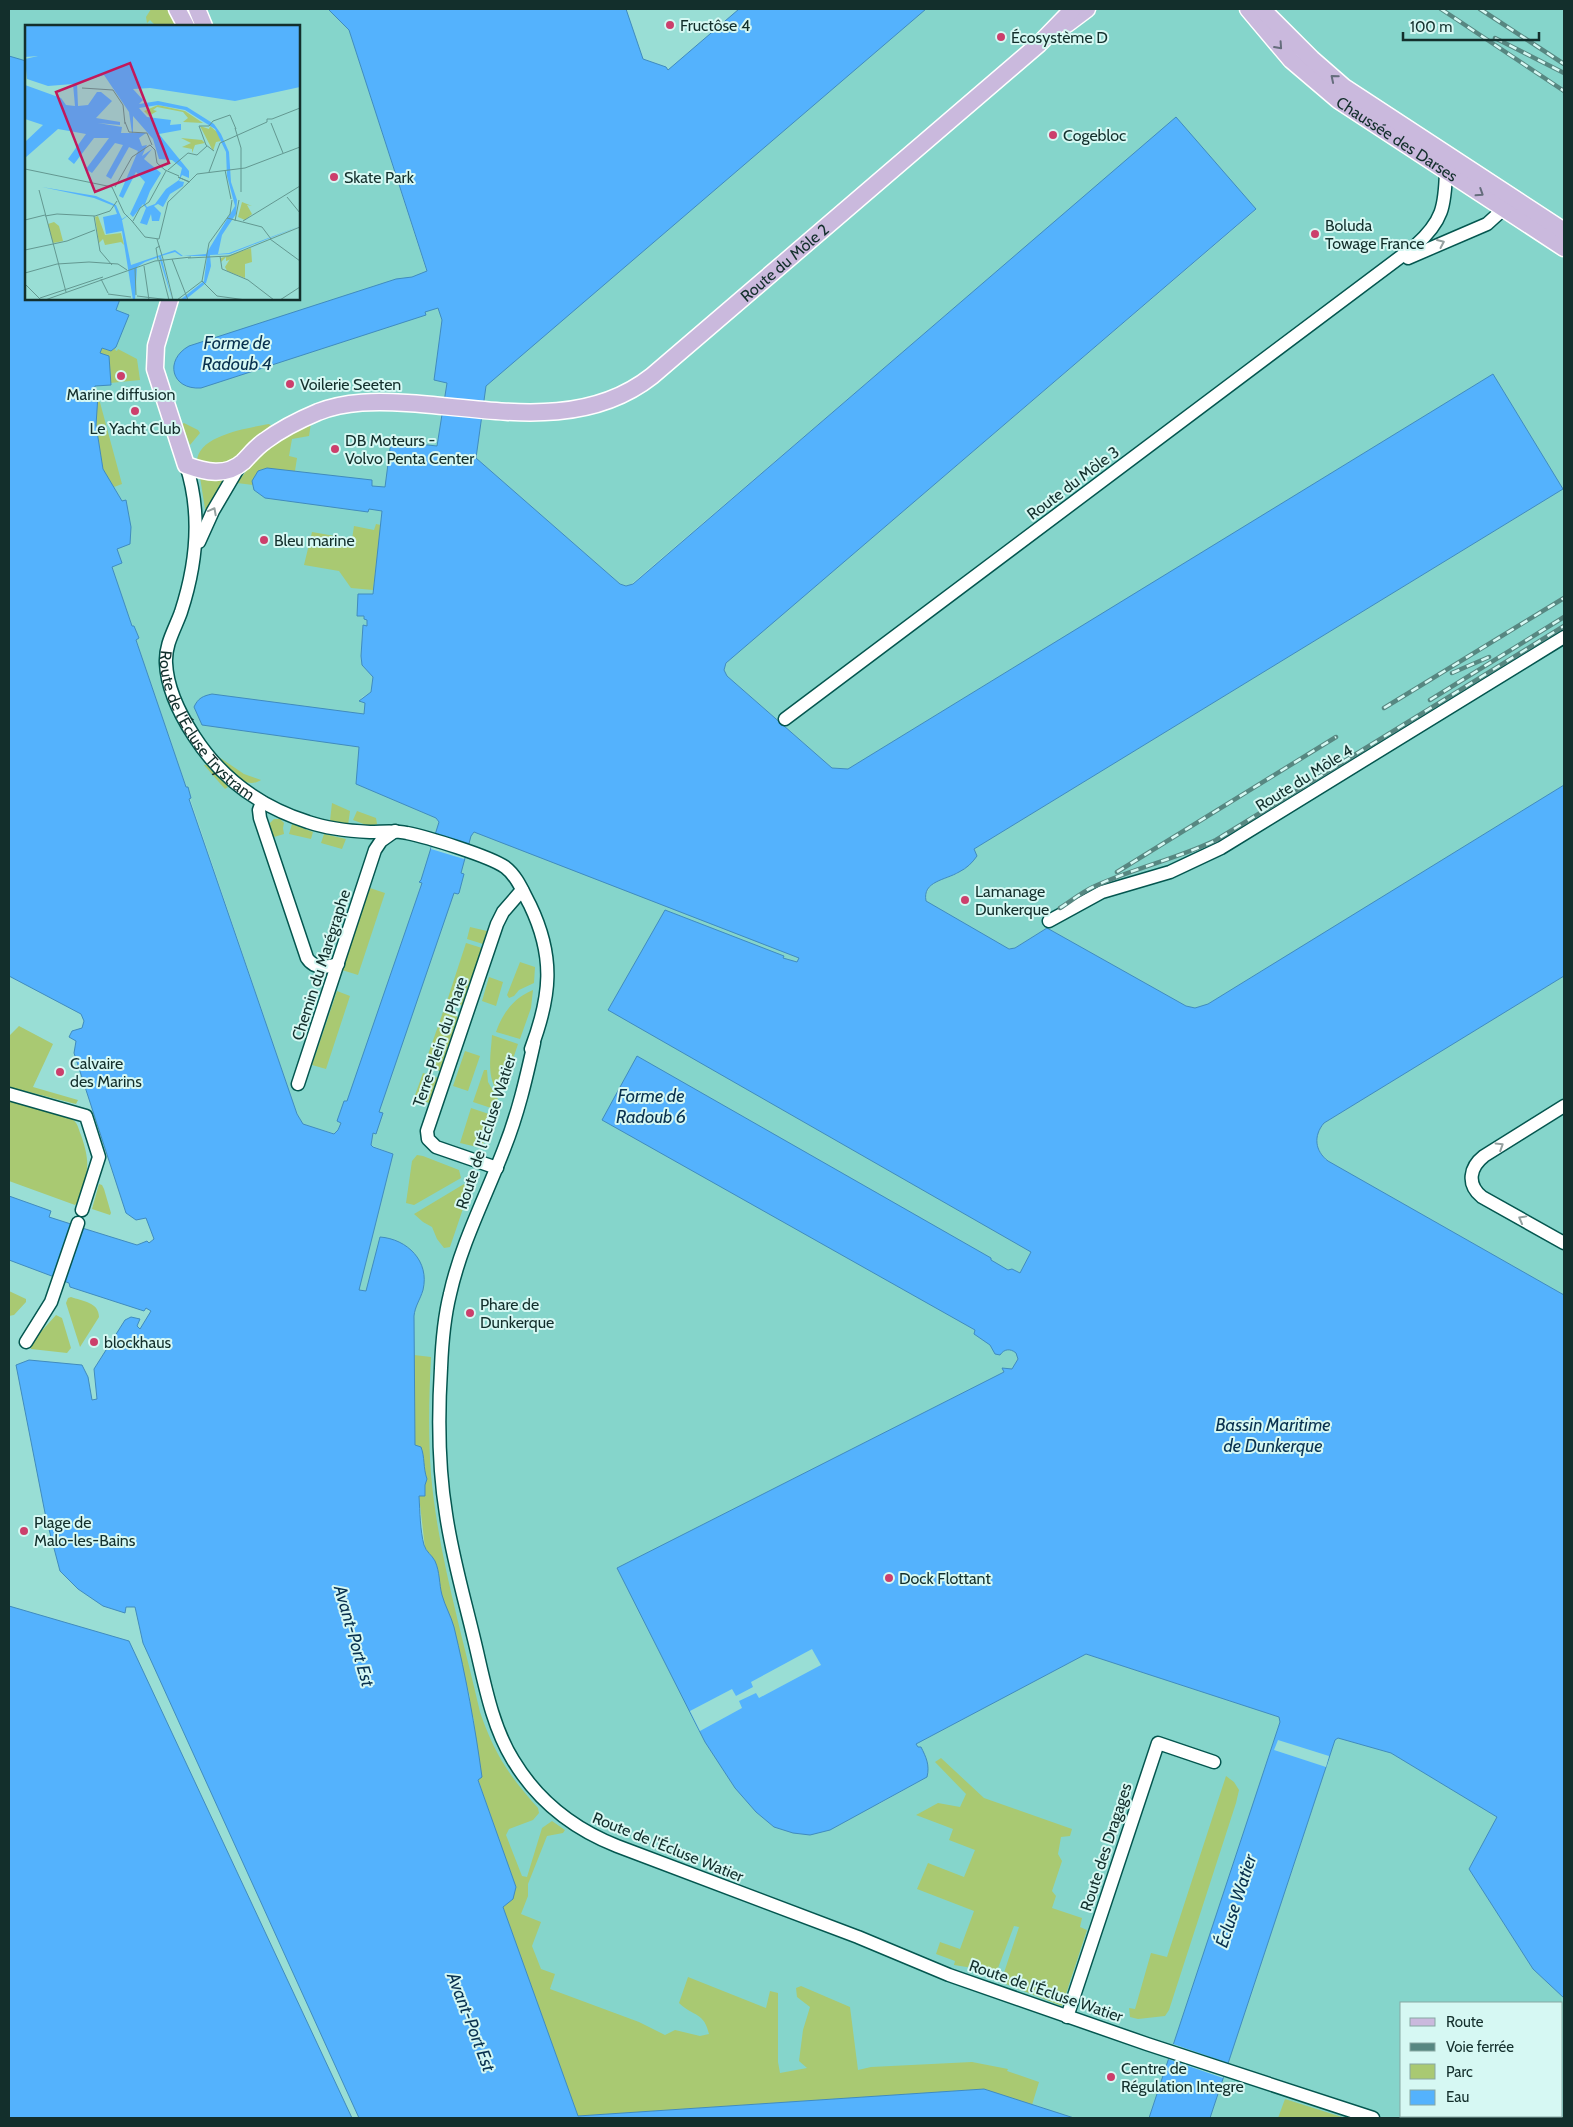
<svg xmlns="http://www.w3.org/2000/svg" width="1573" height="2127" font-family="Cabin,sans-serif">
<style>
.built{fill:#85d5cb;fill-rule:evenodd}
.green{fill:#a9c972}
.water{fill:#54b2fd;stroke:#408bbe}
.pier{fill:#99ded5}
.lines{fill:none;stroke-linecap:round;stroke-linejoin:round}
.minor-casing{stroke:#04564f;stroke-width:15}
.major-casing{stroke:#fff;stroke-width:19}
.minor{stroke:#fff;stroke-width:12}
.major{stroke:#cab9dd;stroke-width:16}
.rail-casing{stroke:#578781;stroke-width:4.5}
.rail{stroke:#d6f8f3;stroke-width:2.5;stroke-dasharray:8;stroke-linecap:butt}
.oneway{stroke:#656d7c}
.oneway2{stroke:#95a1a0}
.poi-dot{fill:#cc3f6c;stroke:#d6f8f3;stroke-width:2}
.labels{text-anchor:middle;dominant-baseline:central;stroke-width:4;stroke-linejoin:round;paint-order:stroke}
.poi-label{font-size:16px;fill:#132f2c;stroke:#d6f8f3;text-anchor:start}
.street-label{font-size:16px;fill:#132f2c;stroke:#d6f8f3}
.water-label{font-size:18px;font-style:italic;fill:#09314f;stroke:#d6f8f3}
.inset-road{fill:none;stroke:#639891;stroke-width:1}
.view{fill:#c2185b;fill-opacity:0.15;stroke:#c2185b;stroke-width:2.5}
.inset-edge{fill:none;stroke:#132f2c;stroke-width:2.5}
</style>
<rect width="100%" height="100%" fill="#99ded5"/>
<path class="built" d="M9,9H328L349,30L442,320L434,380L447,382L437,446L391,441L373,594H358L364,616L367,620V626H363L361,656L362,665L373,677V686L371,692L362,697L359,701L365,703L366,705L356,784L436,818L439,824L468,843L472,834L477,832L800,958L797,962L791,961L665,910L1021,1245L1031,1252L1020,1273L1012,1269L1019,1367L1004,1372L617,1568L705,1742L735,1788L879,1804L927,1777L928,1772L916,1744L1086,1654L1279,1717L1280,1722L1149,2118H1074L984,2089L578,2116L503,1907L415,1445L414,1316L415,1308L423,1291L424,1278L366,1291L359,1290L393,1154L371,1145L373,1133L376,1134L383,1113L344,1101L338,1121L341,1122L336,1134L303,1124L297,1114L136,639L139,638L134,626H132L112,566L116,549L122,501L103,469L94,394L95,386L109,356L115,347L129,315L116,310L120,299H299V26H26V61L9,56Z
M926,9H1564V785L1204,1007L1195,1008L1186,1006L1047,928L1015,948H1007L926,901V893L933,883L957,874L977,856L974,849L1563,489L1493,374L848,769L832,768L727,676L724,670L728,661L1256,210L1176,118L629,586L620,584L476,458L486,386Z
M1564,976V1295L1328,1161L1320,1152L1317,1142L1318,1132L1324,1123Z
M1340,1738L1391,1753L1497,1817L1469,1869L1533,1969L1564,1998V2118H1210L1335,1740ZM1402,2003H1562V2116H1402Z"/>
<path class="green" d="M151,9H169L178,26H156L150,20L147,23L146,17Z
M116,347L115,350L117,351L118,349L137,359L140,380L110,383L100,353L102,348L111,351Z
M98,395L122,484L114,487L103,469L96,425Z
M184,423L198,430L200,433L190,445L182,424Z
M311,423L309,436L292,439L289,456L297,458L295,471L262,469C257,472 252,479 253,485L237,483C260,452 276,439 311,423Z
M269,424L273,427L232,463L222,466L197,462C197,435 249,428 269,424Z
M200,477H226L206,511L205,509Z
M376,524L381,525L373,590L351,588L339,571L304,565L312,532L352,539L354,526L374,530Z
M219,757L244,774L261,780C244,791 228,769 217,758Z
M209,764L228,787L225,789L204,765Z
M332,803L350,811L348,825L330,821Z
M357,811L376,818L377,824L369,826L353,820Z
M274,819H280L284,823L283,828L284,834L274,837L271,836L270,823Z
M292,824L313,832L311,839L289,834Z
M324,834L346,839L342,849L321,843Z
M370,888L385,893L358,975L342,970Z
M470,927L487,931L483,944L467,939Z
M466,943L482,948L463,1006L447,1001Z
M520,962L535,967L534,983L519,990L514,996L509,998L507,995Z
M489,977L503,982L496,1006L482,1001Z
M533,990L531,1008L520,1039L496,1032C503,1012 514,998 533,990Z
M337,991L350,996L326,1069L312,1065Z
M443,1012L458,1017L440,1071L424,1066Z
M19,1026L53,1044L33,1087L78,1100L76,1104L9,1087V1036Z
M492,1035L518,1044L501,1095C485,1081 491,1054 492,1035Z
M465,1051L480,1056L468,1091L453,1086Z
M484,1070H487L488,1082L499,1101L497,1110L473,1102Z
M423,1073L438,1078L429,1103L414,1098Z
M9,1101L71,1119C78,1122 78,1128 81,1135C92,1167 87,1172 77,1203L75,1205L9,1181Z
M471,1108L492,1115L483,1145L477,1147L460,1143Z
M417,1155L423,1156L459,1170L461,1178L414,1205L406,1203L412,1161Z
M99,1184L102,1185L104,1189L111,1213L110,1215L92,1209Z
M464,1184L469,1191L450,1247L444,1248L437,1239L432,1227L423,1222L414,1214Z
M9,1291L26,1299V1302L14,1315L9,1316Z
M71,1297C82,1301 99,1302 99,1317L80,1347L66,1303L68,1298Z
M56,1315L62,1318L71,1348L67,1353L31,1349L30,1344Z
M414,1355L431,1357C429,1396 428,1435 431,1474C438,1555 462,1633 480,1712C494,1753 509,1776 538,1808L539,1813L533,1820L509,1829L506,1835L522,1876L527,1877L542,1828L552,1821L565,1830L563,1833L547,1836L528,1884V1896L521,1914L541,1922L532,1946L541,1969L555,1974L550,1989L639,2022L665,2035L675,2030L700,2036L709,2034C704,2012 694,2017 679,2003L688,1977L766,2008L770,1991L778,1993V2062L780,2073L807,2068L799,2061L803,2030L810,2007L797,1997L796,1988L801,1986L850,2007L858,2070L871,2067L972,2062L1008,2069L1007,2071L1039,2082L1032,2105L984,2089L578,2116L503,1907L510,1901L516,1887L478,1779L474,1719L470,1708V1696L461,1665L453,1625L441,1594L439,1577L434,1559L425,1548L419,1496H425V1485L427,1478C423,1468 425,1457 421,1447L415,1445Z
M941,1758L984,1798L1072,1829L1070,1836L1061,1837L1058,1854L1062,1861L1052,1891L1056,1896L1052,1908L1082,1918L1080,1927L1087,1930L1062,2006L1001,1982L1019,1927L1014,1926L995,1976L979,1969L954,1965L955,1961L936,1954L940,1942L960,1949L974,1911L917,1889L928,1863L964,1877L975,1850L949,1840L953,1829L916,1815L938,1803L960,1807L966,1794L935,1762Z
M1226,1776L1234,1782L1239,1790L1236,1803L1169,2010L1165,2016L1138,2019L1130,2017L1129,2008L1135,2009L1151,1953L1167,1957Z
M1285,2099L1345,2118H1278Z"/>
<path class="water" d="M328,9H626L643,59L666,67L668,70L739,9H926L486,386L476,458L620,584L626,586L633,584L1176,117L1256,209L726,663L724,670L727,676L832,768L848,769L1493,374L1563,489L974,849L977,856C972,863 967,868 959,872C946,880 922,881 926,901L1009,949L1015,948L1047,928L1186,1006L1195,1008L1208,1004L1564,785V976L1324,1123C1313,1136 1315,1151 1328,1161L1564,1295V1998L1533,1969L1469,1869L1497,1817L1391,1753L1338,1738L1335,1740L1210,2118H1149L1280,1722L1279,1717L1086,1654L916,1744L918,1747H921C926,1757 930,1765 927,1777L830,1830L810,1835L793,1833L774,1827L756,1812L735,1788L705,1742L617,1568L1004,1372L1002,1368L1012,1369L1018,1359L1016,1353C1010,1348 1004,1349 1000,1355L995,1354L990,1345L974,1334L975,1330L602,1120L637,1056L991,1258V1260L1008,1270L1012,1269L1020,1273L1031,1252L608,1010L665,910L784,956L783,958L797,962L799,958L474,832L471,836L461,873L464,874L459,893L458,894L454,893L379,1112L383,1113L376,1134L373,1133L371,1145L373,1147L393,1154L359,1290L366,1291L380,1237C407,1239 430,1261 423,1290C420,1300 415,1306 414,1316L415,1445L421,1447C425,1457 423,1468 427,1479L425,1485V1496H419C420,1512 420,1530 424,1545C426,1552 432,1555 435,1561C440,1572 439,1584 442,1595C445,1606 451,1616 454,1627C466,1677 475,1726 482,1777L478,1780L516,1887L513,1899L503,1907L578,2116L984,2089L1074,2118H359L143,1643L135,1607H126L125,1613L103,1606L78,1589L60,1571L46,1518L16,1365L29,1360L82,1365L88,1377L92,1400L97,1399L94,1369L125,1320L131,1317L140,1319L137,1326L140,1329L151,1311L146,1308L144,1311L70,1287L69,1283L61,1280L79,1227L137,1245L147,1241L149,1243L154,1239L146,1218L136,1220L126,1213L74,1053L76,1041L69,1037L72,1031L82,1028L84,1021L81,1014L9,976V56L26,61V299H120L116,310L129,315L116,347L111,351L102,348L100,353L109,356L111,385L95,386L94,394L98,395L96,425L103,469L122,501L126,500L131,527L130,544L117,549L122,563L112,567L132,626H134L139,638L136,640L186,787H188L191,798L189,799L297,1114L303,1124L334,1134L338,1130L341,1123L337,1121L344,1101H347L422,883L419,882L421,880L439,822L436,818L356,784L359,747L202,725L194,707C198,698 203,696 212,694L364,714L365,703L359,701L371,692L373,677L362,665L361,656L363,625L367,626V620L364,619V616H357L358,594H373L382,511L369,509L368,512L265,498L254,490L252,481L258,471L267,468L372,480V486L385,487L391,441L437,446L447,383L434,380L442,320L438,308L425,312L426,315L201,388C171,390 164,360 189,346L396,279L412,277L427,271L349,30Z
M9,1196L51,1211L49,1217L74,1225L57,1278L9,1260Z
M9,1606L129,1641L352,2118H9Z"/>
<path class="pier" d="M434,838L468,848L464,859L431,849Z
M812,1649L821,1665L759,1698L756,1693L739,1701L742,1708L700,1731L690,1711L732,1689L736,1696L753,1687L751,1682Z
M1278,1740L1329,1756L1326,1767L1274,1750Z
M1173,2044L1228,2063L1223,2078L1168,2059Z"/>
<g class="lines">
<g class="minor-casing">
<g id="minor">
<path d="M1408,258L1487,224L1498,214L1505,199"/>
<path id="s1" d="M186,465C202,514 197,563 181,612C175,629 165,644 166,663C167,688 181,716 194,736C221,778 261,807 308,822C328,829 349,831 370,832C382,832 394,830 407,833C427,837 489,856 505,867C517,876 523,892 530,905C555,957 551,996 531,1049"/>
<path d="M199,542L213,511L240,465"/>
<path d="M785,719L1415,246C1443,221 1445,206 1446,171"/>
<path d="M262,802L259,810L260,818L307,958C314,969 326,968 338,964"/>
<path d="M1049,921L1102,892L1170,872L1221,848L1564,637"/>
<path d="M534,1043C526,1079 518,1114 504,1149C486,1196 461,1244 450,1294C444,1318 442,1343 441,1368C438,1417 438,1465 446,1514C452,1556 464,1597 474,1639C484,1680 491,1724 513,1760C537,1800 574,1829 617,1846L858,1937L949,1975L1147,2044L1373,2118"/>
<path d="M298,1084L375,850L381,841L395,831"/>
<path d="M9,1094L86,1116L99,1157L82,1210"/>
<path d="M1564,1106L1484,1156C1470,1167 1466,1184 1482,1197L1564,1243"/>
<path d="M497,1168L436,1147L428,1139L427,1131L497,924L503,912L522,890"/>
<path d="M26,1342L51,1302L78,1223"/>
<path d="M1067,2017L1158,1743L1214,1762"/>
</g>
</g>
<g class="major-casing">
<g id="major">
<path d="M177,9L186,26"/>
<path d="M197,9L204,26"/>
<path id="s2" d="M1248,9L1291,60L1338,100L1564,248"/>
<path d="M1262,9L1312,59L1344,87L1564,231"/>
<path d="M1067,24L1087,9"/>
<path id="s3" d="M170,299L156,346L155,369L186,465C205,472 226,477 243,462C250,455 256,447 265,441C281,429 299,420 318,412C346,401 377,401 407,403C489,408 581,432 652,376L1039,44L1073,9"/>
</g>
</g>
<use href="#minor" class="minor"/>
<use href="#major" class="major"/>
<g class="rail-casing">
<path id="rail" d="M1441,9L1564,91
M1480,9L1564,64
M1495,38L1564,73
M1452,673L1489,657
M1430,700L1564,617
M1384,708L1564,598
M1117,872L1336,737
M1060,908C1071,901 1082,892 1093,887C1133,868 1177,859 1216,840L1564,626"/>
</g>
<use href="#rail" class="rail"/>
</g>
<defs><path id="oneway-chevron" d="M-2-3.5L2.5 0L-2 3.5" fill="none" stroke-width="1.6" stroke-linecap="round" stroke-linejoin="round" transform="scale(1.25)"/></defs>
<g class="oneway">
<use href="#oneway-chevron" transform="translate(1279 46) rotate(48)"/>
<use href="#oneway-chevron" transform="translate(1334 78) rotate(-140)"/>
<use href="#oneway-chevron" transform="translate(1480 193) rotate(33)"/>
</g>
<g class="oneway2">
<use href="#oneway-chevron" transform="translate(1441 243) rotate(-24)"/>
<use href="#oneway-chevron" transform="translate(213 511) rotate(-62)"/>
<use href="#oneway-chevron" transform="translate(1500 1146) rotate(-32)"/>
<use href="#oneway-chevron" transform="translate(1522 1219) rotate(-151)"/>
</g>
<g class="poi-dot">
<circle cx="670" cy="25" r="5"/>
<circle cx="1001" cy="37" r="5"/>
<circle cx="1053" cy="135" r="5"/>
<circle cx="334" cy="177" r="5"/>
<circle cx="1315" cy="234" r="5"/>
<circle cx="121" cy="376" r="5"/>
<circle cx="290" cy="384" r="5"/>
<circle cx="135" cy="411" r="5"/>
<circle cx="335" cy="449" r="5"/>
<circle cx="264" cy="540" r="5"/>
<circle cx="965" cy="900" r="5"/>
<circle cx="60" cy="1072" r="5"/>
<circle cx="470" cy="1313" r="5"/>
<circle cx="94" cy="1342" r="5"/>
<circle cx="24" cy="1531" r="5"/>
<circle cx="889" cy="1578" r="5"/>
<circle cx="1111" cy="2077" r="5"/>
</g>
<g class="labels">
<g class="poi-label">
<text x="680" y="25">Fructôse 4</text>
<text x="1011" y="37">Écosystème D</text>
<text x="1063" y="135">Cogebloc</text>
<text x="344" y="177">Skate Park</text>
<text x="1325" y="225">Boluda<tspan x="1325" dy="18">Towage France</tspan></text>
<text x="300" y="384">Voilerie Seeten</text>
<text x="121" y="394" text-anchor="middle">Marine diffusion</text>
<text x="135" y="428" text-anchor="middle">Le Yacht Club</text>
<text x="345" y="440">DB Moteurs -<tspan x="345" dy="18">Volvo Penta Center</tspan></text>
<text x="274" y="540">Bleu marine</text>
<text x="975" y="891">Lamanage<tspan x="975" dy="18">Dunkerque</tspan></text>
<text x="70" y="1063">Calvaire<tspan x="70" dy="18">des Marins</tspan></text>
<text x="480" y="1304">Phare de<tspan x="480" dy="18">Dunkerque</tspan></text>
<text x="104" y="1342">blockhaus</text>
<text x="34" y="1522">Plage de<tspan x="34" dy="18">Malo-les-Bains</tspan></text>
<text x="899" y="1578">Dock Flottant</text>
<text x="1121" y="2068">Centre de<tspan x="1121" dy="18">Régulation Integre</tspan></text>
</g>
<g class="street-label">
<text stroke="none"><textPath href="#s2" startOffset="199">Chaussée des Darses</textPath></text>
<text stroke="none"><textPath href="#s3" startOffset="842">Route du Môle 2</textPath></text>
<text transform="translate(1073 483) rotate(-37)">Route du Môle 3</text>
<text stroke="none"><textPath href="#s1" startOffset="279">Route de l'Écluse Trystram</textPath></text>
<text transform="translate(1304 778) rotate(-32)">Route du Môle 4</text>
<text transform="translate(321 965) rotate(-72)">Chemin du Marégraphe</text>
<text transform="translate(440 1042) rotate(-71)">Terre-Plein du Phare</text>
<text transform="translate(486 1132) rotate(-72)">Route de l'Écluse Watier</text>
<text transform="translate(668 1847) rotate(22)">Route de l'Écluse Watier</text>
<text transform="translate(1106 1847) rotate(-72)">Route des Dragages</text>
<text transform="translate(1046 1991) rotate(19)">Route de l'Écluse Watier</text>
</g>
<g class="water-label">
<text x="237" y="343">Forme de<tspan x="237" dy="21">Radoub 4</tspan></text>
<text x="651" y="1096">Forme de<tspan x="651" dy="21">Radoub 6</tspan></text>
<text x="1273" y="1425">Bassin Maritime<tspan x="1273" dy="21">de Dunkerque</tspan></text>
<text transform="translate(354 1636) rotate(74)">Avant-Port Est</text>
<text transform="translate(1236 1901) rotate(-72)">Écluse Watier</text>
<text transform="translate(471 2022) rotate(69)">Avant-Port Est</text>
</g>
</g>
<g transform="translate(25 25)">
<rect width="275" height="275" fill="#99ded5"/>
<path d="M133,80L160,86L178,98L158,97L163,93L158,87L132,82L128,85L132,86L124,91L119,86ZM175,101L184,104L185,101L192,107L196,116L191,117L188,126ZM156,113L177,115L180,118L170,120L167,128V124L157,122L166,118ZM217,177L227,181L222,180L227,189L220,195L213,192ZM73,191L80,210L96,208L99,220L96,217L80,220L78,214L74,218L70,192ZM29,197L34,201L38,216L28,218L23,199ZM226,223L227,237L220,239V253L202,246L200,242L205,234L204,235L201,236V232L196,237V233Z" fill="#a9c972"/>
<path d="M0,0H275V62L210,76L125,63L108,64L118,75L114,79L133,76L162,82L189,99L196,109L204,127L206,157L212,175L211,189L197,210L193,229L204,228L275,201L205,229L185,230L186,241L181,258L160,275H155L179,256L182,231H156L150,227L136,231L147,274L134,232L120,237L112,242L110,275H108L97,206L81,209L78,192L92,189L89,181L69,173L17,162L71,171L91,180L97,194L105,189L120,157L111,147L98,173L94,171L113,126L104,122L86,154L81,151L98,120L90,118L67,148L61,144L84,113H69L49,139L43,134L61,109L33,104L0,133V117L18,100L0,94V60L36,73L41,80L50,81L48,59L23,61L2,54L0,34L13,31L0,32ZM79,50L104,87L107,108H96L97,102L73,98L95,100V97L71,93L87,76L76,67H72L63,80L53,81L52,58ZM133,80L160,85L190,104L201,127L202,151L210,181L181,229L158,231L150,225L106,240L97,195L105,189L108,192L118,179L121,183L115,198L122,200L126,189L127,196H134L136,188L129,181L133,179L138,182L145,169L158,161L159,157L154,156L157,150L164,153V146L134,109L156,105V99L145,100L146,95L122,92L114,83ZM108,91L128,114L134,134L147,135L157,143L154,155L141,164L130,179L122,182L120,179L125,166L136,148L119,134L127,124L117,131L122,120L117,121L114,113L121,108H108Z" fill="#54b2fd" fill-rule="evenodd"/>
<path class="inset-road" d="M57,63L88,65L98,80L100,99M205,90L211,104M247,94L275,83M100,97L104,107L122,108L127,120M246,98L258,128M210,103L216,123V167M189,126L181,120L174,101H184L188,96L205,90M0,144L87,162L99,188L109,198M140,145L154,151M143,145L163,128L172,130L182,121M200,145L206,174M184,147L195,118L242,97V94H247M165,157L153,152L164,157L172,149L220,143L275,122M90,162L107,132L125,120L130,125L132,138L140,145M14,165L41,267M262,172L275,188M20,191L32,189L70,191L85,186L92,176M69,191L75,226L87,240M202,193L237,202L246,214M0,195L20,190M107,196L120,212L134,214M108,196L115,183L124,177L141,146M210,196L214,175M218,196L275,161M132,214L138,234M134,214L143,177L164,157M245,214L275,236M0,225L42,216L70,205M195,231L197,244L223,255L249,275M163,233L204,231L275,202M138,234L148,275M147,234L163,275M133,235L131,223L135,221M134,236L144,275M119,241L124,275M110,243L111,270M0,248L32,239L64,237L93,239L102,245M76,254L83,268M177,256L192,271M0,259L15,274M83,269L106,272M112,271L145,275M192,271L221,275M15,273L78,252M20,275L130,236L166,232M152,275L177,256L184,218L205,189L207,175M255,275L275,262"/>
<path class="view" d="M105,38L144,138L70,167L31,67Z"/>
<rect width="275" height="275" class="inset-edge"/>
</g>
<rect width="1573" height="2127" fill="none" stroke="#132f2c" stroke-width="20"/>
<rect x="1400" y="2002" width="162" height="115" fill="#d6f8f3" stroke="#88a8a3"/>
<rect x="1410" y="2018" width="25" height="8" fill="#cab9dd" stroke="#88a8a3"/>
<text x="1446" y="2027" font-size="15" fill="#132f2c">Route</text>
<rect x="1410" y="2043" width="25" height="8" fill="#578781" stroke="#88a8a3"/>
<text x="1446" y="2052" font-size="15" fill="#132f2c">Voie ferrée</text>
<rect x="1410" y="2064" width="25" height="15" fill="#a9c972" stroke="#88a8a3"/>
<text x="1446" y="2077" font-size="15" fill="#132f2c">Parc</text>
<rect x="1410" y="2090" width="25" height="15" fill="#54b2fd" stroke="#88a8a3"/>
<text x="1446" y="2102" font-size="15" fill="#132f2c">Eau</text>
<path d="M1403 32v8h136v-8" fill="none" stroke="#132f2c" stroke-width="2.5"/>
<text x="1410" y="32" font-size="15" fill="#132f2c" stroke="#d6f8f3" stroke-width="4" paint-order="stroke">100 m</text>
</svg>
